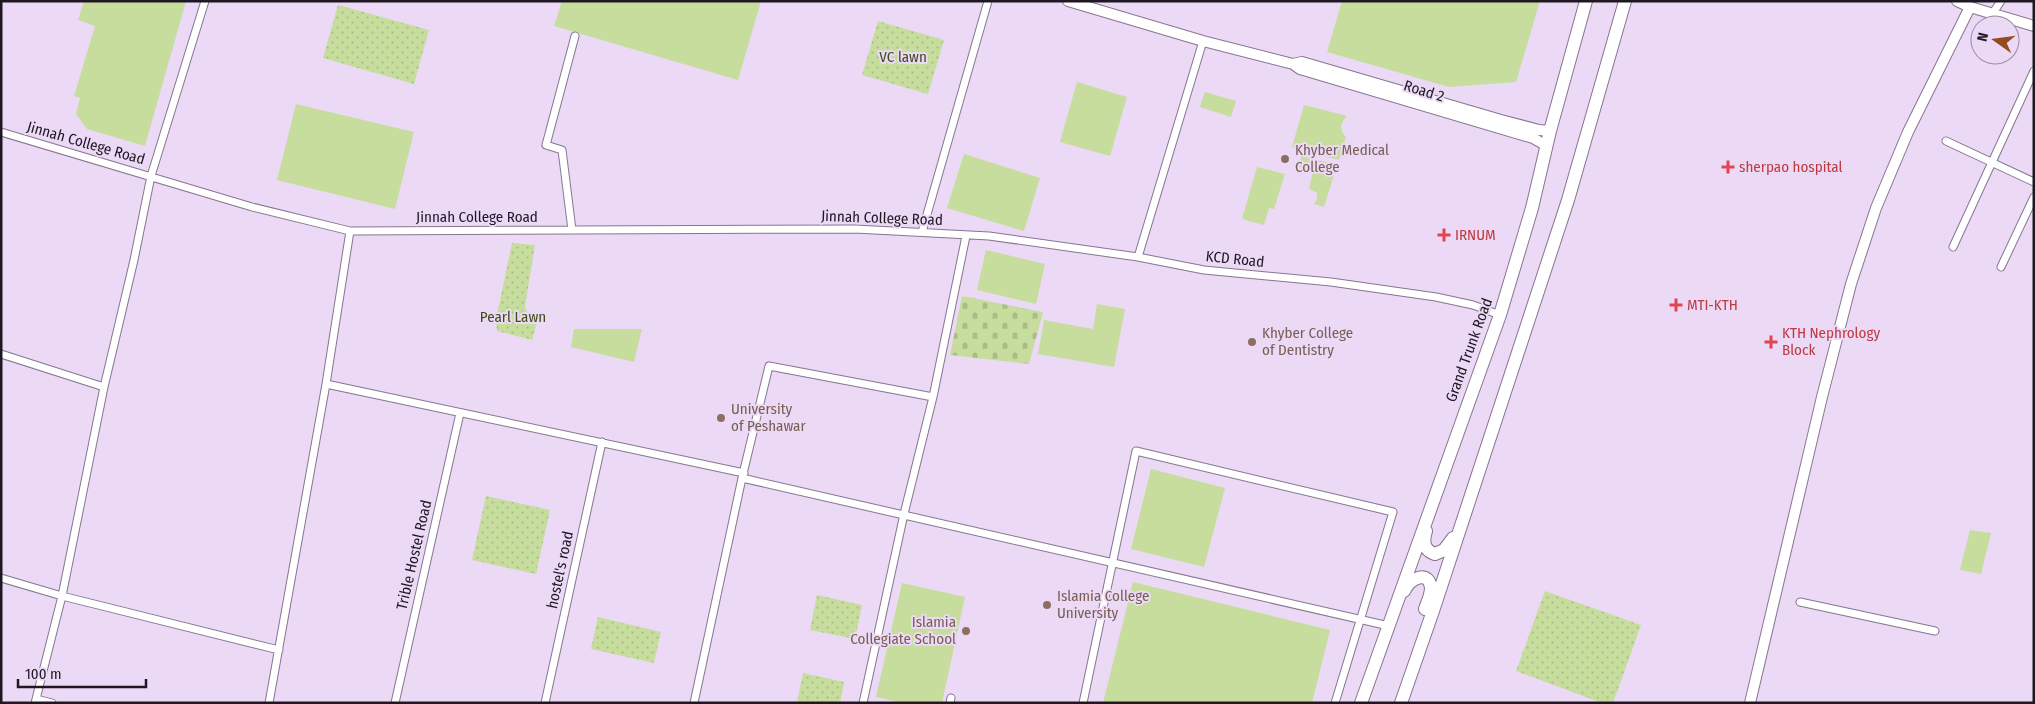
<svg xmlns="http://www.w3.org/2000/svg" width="2035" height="704" font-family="'Fira Sans Condensed',sans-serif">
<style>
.green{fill:#c7dd9d}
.cemetery{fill:url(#cemetery-stones)}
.park{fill:url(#park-dots)}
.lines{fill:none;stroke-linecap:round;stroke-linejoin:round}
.street-casing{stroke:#86768f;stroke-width:9}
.secondary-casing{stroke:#86768f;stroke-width:12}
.highway-casing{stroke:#86768f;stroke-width:14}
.street{stroke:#fff;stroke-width:7}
.secondary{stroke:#fff;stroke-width:10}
.highway{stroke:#fff;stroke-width:12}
.education-dot{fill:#8d6e63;stroke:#ebd9f6;stroke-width:2}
.health-dot{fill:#e0444e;stroke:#ebd9f6;stroke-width:2}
.labels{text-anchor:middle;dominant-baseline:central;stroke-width:4;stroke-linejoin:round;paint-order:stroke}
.park-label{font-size:15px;fill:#3d4d15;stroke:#ebd9f6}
.street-label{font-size:15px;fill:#1f1822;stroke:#ebd9f6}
.education-label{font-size:15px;fill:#785e54;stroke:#ebd9f6;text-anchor:start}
.health-label{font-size:15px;fill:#be3a42;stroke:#ebd9f6;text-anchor:start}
</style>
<defs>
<pattern id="cemetery-stones" width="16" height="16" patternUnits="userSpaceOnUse" patternTransform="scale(1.25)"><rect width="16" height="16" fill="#c7dd9d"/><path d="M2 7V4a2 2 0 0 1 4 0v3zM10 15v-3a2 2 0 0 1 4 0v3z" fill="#aabd87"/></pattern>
<pattern id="park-dots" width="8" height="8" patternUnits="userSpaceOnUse" patternTransform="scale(1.25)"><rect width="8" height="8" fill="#c7dd9d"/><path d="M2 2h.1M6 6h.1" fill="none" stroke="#aabd87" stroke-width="1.8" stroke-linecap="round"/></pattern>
</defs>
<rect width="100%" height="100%" fill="#ebd9f6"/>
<path class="green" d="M84,1H186L145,146L87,129L76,114L80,98L74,96L95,26L78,20Z
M562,1H761L738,80L554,26Z
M1342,1H1540L1516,82L1449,87L1327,52Z
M1077,82L1127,97L1110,156L1060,142Z
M1205,92L1236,101L1231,117L1200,107Z
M296,104L414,132L395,209L277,180Z
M1304,105L1347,116C1340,123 1339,130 1346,137L1339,160L1292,147Z
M964,154L1040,178L1024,231L947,208Z
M1301,156L1337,165L1324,207L1314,204L1317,199V193L1309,189L1313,171L1299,167Z
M1257,167L1285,174L1274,209L1269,208L1264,225L1242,219Z
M986,250L1045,264L1036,304L977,290Z
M1097,304L1125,309L1114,367L1038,354L1044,320L1093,329Z
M574,329H642L634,362L571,347Z
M1151,469L1225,488L1204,567L1131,549Z
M1970,530L1991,533L1981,574L1960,570Z
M1133,582L1330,630L1312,703H1103Z
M902,583L965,597L942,703H903L876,697Z"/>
<path class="cemetery" d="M962,296L1043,312L1029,364L950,355Z"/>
<path class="park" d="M338,5L429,30L414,84L323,58Z
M878,21L944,40L928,94L862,75Z
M512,243L535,245L525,306L527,312L539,314L532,340L497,331L496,320Z
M486,496L550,510L536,574L472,560Z
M1545,591L1641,625L1613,703H1602L1516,671Z
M817,595L862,605L855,639L810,630Z
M598,617L661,632L654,663L591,649Z
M803,673L844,682L840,703H797Z"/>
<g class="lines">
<g class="street-casing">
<path id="street" d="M1992,14L2001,1
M1,132L252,207L350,231L855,229L989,236L1138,257L1204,270L1331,282L1436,297L1473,305L1500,315
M1946,141L2034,182
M572,230L562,150L546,145L575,36
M922,232L988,1
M1953,247L2034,71
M1138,257L1203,41
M2001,267L2034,197
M1,354L104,387
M326,384L744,473
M742,478L1389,626
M1,578L62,596L279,650
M1800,602L1935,631
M36,699L52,703
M35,703L62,596L104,387L134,260L151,176L205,1
M269,703L326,384L350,231
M395,703L460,413
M545,703L602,442
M694,703L742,478L769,366L933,397
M863,703L904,514L933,397L966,236
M950,703L951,698
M1083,703L1136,451L1393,512L1335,703"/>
</g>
<g class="secondary-casing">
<path id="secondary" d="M1068,1L1203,41L1293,64L1302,62L1501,120L1539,130L1550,131
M1957,1L1970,7L2034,26
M1293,64L1300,69L1533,138L1547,146
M1750,703L1822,397L1851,284L1876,208L1908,132L1970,7"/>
</g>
<g class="highway-casing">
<path id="highway" d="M1426,531C1423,541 1423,550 1435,554L1444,550L1453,538
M1404,591C1411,577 1429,570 1431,588C1431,595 1427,603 1425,609
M1361,703L1500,315L1532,208L1550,131L1586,1
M1401,703L1433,611L1568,200L1625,1"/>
</g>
<use href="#street" class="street"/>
<use href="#secondary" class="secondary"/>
<use href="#highway" class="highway"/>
</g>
<g class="education-dot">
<circle cx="1285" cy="159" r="5"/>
<circle cx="1252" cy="342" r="5"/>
<circle cx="721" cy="418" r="5"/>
<circle cx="1047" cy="605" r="5"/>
<circle cx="966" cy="631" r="5"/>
</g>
<g class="health-dot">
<path d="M1725.5 159.5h5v5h5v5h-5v5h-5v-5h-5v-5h5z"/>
<path d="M1441.5 227.5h5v5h5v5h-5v5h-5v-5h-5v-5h5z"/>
<path d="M1673.5 297.5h5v5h5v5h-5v5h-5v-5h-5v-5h5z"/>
<path d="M1768.5 334.5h5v5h5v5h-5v5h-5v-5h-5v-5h5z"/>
</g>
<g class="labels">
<g class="park-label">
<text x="903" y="57">VC lawn</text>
<text x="513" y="317">Pearl Lawn</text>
</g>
<g class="street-label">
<text transform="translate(1424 91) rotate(17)">Road 2</text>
<text transform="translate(86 143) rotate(16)">Jinnah College Road</text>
<text x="477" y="217">Jinnah College Road</text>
<text transform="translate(882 218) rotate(2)">Jinnah College Road</text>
<text transform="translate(1235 259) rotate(6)">KCD Road</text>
<text transform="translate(1469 350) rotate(-70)">Grand Trunk Road</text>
<text transform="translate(414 555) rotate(-77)">Trible Hostel Road</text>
<text transform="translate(560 570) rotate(-78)">hostel's road</text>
</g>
<g class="education-label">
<text x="1295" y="150">Khyber Medical<tspan x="1295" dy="17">College</tspan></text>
<text x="1262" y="333">Khyber College<tspan x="1262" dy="17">of Dentistry</tspan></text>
<text x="731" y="409">University<tspan x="731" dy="17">of Peshawar</tspan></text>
<text x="1057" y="596">Islamia College<tspan x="1057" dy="17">University</tspan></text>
<text x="956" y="622" text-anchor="end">Islamia<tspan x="956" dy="17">Collegiate School</tspan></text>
</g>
<g class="health-label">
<text x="1739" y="167">sherpao hospital</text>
<text x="1455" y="235">IRNUM</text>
<text x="1687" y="305">MTI-KTH</text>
<text x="1782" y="333">KTH Nephrology<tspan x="1782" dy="17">Block</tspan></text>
</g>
</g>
<rect width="2035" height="704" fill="none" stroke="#1f1822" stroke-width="5"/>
<g transform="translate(1995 40) rotate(284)"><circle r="24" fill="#ebd9f6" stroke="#998ca1"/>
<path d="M0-4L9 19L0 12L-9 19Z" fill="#914d20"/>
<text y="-8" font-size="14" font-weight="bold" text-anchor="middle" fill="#1f1822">N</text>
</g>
<path d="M18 679v8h128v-8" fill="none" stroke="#1f1822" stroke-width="2.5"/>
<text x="25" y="679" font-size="15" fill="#1f1822" stroke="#ebd9f6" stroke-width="4" paint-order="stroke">100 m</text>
</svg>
